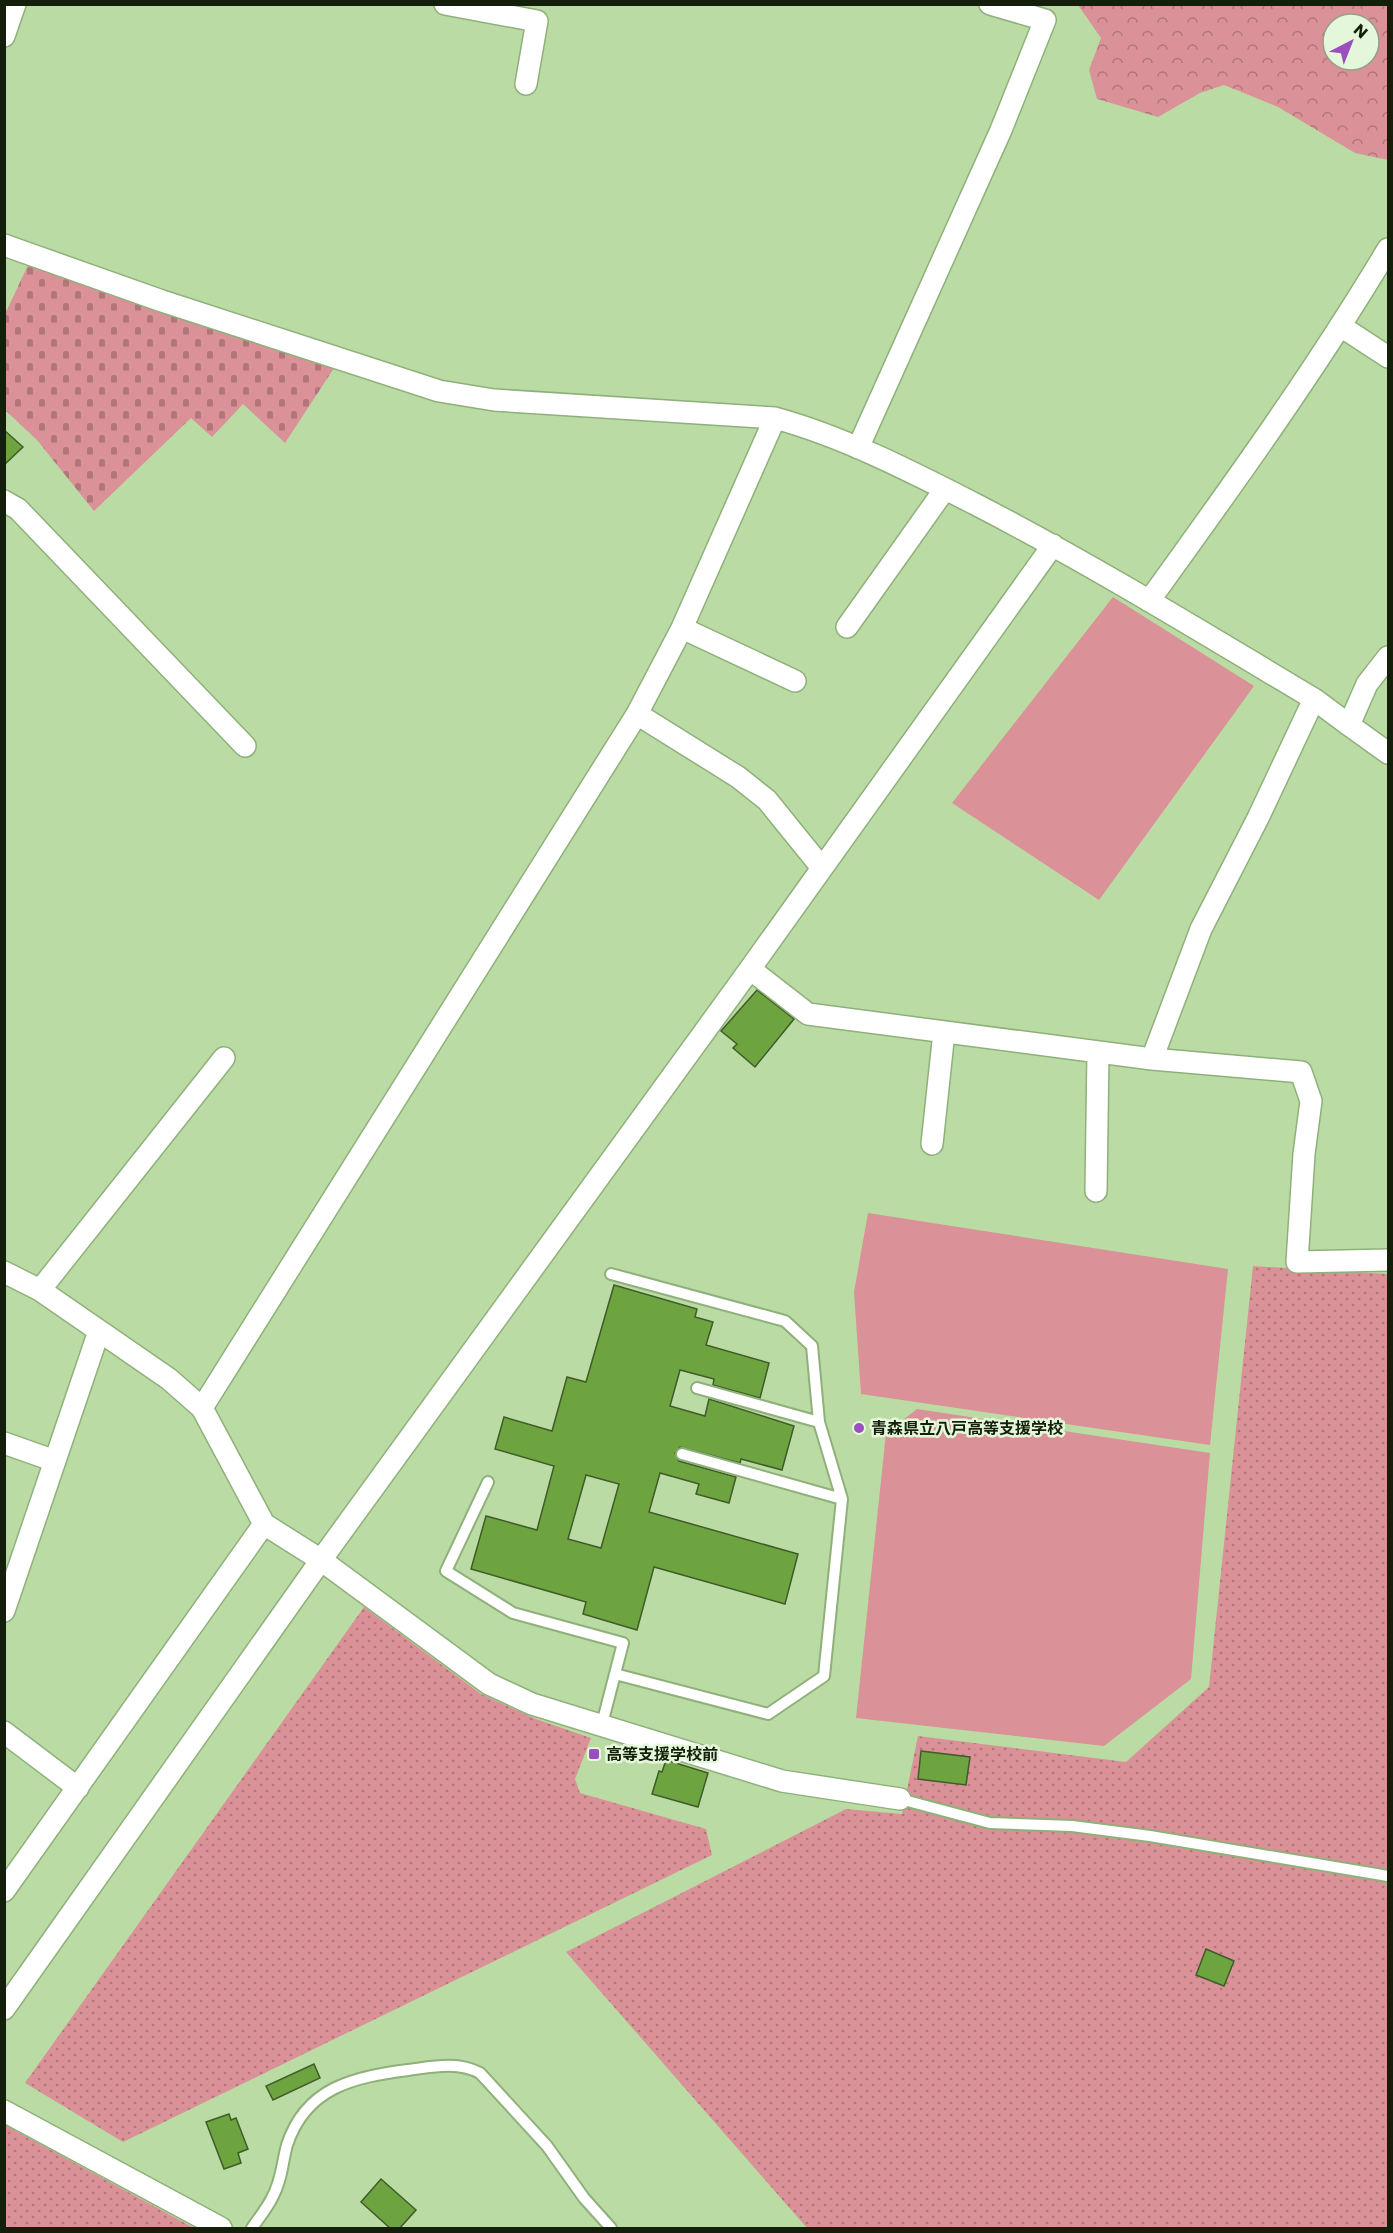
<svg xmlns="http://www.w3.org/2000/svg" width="1393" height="2233" font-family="Poppins,'Noto Sans JP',sans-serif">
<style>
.grass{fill:url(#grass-dots)}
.forest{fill:url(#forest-crowns);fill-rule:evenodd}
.cemetery{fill:url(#cemetery-stones)}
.garden{fill:#da9198}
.building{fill:#6da440;stroke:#3f5c29;stroke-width:1.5;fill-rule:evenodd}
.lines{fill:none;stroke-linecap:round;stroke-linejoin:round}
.lane-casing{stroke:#8fb07a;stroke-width:14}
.street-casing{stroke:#8fb07a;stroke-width:24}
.lane{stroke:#fff;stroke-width:10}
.street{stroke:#fff;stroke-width:21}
.poi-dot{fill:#9a4ebf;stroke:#e5f7da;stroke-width:2}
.labels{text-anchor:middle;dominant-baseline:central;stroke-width:5;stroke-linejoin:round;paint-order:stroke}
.poi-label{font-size:16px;font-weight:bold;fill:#131f0a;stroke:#e5f7da;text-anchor:start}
</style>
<defs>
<pattern id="grass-dots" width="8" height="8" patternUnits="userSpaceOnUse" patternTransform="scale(1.5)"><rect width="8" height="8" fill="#da9198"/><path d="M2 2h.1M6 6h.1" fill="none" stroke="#b0767a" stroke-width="1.8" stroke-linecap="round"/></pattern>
<pattern id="forest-crowns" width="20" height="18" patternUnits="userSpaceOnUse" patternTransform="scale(1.5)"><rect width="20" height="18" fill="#da9198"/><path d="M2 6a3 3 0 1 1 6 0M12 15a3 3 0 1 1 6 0" fill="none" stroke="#b0767a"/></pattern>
<pattern id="cemetery-stones" width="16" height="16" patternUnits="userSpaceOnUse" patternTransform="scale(1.5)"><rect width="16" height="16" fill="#da9198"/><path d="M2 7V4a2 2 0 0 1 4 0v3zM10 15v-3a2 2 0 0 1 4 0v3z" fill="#b0767a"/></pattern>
</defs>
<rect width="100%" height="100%" fill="#badca4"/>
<path class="grass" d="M1253,1266L1388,1274V2228H807L566,1952L846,1809L902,1814L918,1736L1126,1762L1209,1687Z
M364,1607L481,1694L536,1719L591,1738L575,1779L580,1793L706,1829L712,1855L123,2142L25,2083Z
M4,2125H5L194,2228H5Z"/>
<path class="forest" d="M1078,5H1388V160L1355,153L1278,107L1224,85L1200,93L1158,117L1097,99L1089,70L1101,38ZM1333,24H1369V60H1333Z"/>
<path class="cemetery" d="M28,265L336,365L285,443L243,404L212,437L191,418L94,511L37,440L5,410L4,309L7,310Z"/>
<path class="garden" d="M1113,597L1254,686L1099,900L952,803Z
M868,1213L1228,1269L1210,1445L861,1394L854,1292Z
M917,1409L1210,1453L1191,1679L1104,1746L856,1718L886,1433Z"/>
<path class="building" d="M4,430L23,447L4,465Z
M757,990L794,1019L755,1067L733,1048L737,1044L721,1031Z
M614,1285L697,1309L695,1317L713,1322L706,1345L769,1363L760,1398L713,1385L714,1379L680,1370L670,1406L705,1416L709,1399L794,1426L782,1470L741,1459L740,1463L680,1447L675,1453L679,1461L736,1477L729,1503L696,1494L699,1484L660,1473L649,1512L798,1554L785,1604L654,1567L637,1630L583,1614L586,1602L471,1569L486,1516L537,1530L554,1466L495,1449L504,1417L552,1431L567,1377L586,1382ZM586,1475L619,1484L601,1548L568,1539Z
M921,1751L970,1757L966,1785L918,1779Z
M666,1760L708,1773L698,1807L652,1794L659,1771L662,1772Z
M1206,1949L1234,1961L1224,1986L1196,1975Z
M314,2064L320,2078L273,2100L266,2086Z
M229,2114L231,2120L236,2118L248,2149L238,2153L241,2163L224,2169L206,2122Z
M381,2179L416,2210L399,2229H391L361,2202Z"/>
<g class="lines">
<g class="lane-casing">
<path id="lane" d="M611,1274L785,1321L812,1346L819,1422L842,1499L824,1676L768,1714L615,1674
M697,1388L819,1422
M682,1454L842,1499
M488,1482L446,1571L513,1613L623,1643L602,1724
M900,1799L990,1823L1072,1826L1150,1836L1388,1876
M252,2228C259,2218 267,2208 272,2198C282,2180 282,2163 287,2145C306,2087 354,2077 408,2070C432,2067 457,2061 480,2073L547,2146L584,2198L611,2228"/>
</g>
<g class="street-casing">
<path id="street" d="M445,4L537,21L526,84
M4,36L15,4
M4,245L162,301L439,391L494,400L775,418C844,437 910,471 975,504C1091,564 1202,632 1314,699L1349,725
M1342,327L1388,357
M858,448L1001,130L1045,20L990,4
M4,501L18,509L245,746
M1149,601C1232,486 1315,371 1388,249
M847,627L945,489
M682,628L795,681
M1388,657L1367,684L1349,725L1388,753
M637,714L738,777L767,800L822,868
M750,969L808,1014L1152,1059L1301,1072L1311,1101L1304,1154L1297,1262L1388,1260
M1152,1059L1201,929L1258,818L1314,699
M932,1144L944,1032
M1096,1191L1098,1052
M4,1272L40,1290L169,1379L202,1408L264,1524L321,1560L489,1684L532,1704L782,1781L900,1799
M40,1290L224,1058
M202,1408L637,714L682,628L775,418
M4,1443L55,1461
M4,1611L99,1331
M4,1732L78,1788
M4,1891L264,1524
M4,2009L321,1560L750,969L1053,545
M4,2111L221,2228"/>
</g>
<use href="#lane" class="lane"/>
<use href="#street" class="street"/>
</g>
<g class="poi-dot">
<circle cx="859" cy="1428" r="6"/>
<rect x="588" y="1748" width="12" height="12" rx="3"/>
</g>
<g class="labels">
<g class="poi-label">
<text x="871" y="1428">青森県立八戸高等支援学校</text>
<text x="606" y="1754">高等支援学校前</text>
</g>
</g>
<rect width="1393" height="2233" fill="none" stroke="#131f0a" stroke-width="12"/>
<g transform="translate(1351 42) rotate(42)"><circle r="28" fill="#e5f7da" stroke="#91a187" stroke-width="1.5"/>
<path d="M0-4.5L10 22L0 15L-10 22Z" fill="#9a4ebf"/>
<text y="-9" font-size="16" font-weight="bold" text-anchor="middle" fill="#131f0a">N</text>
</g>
</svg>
